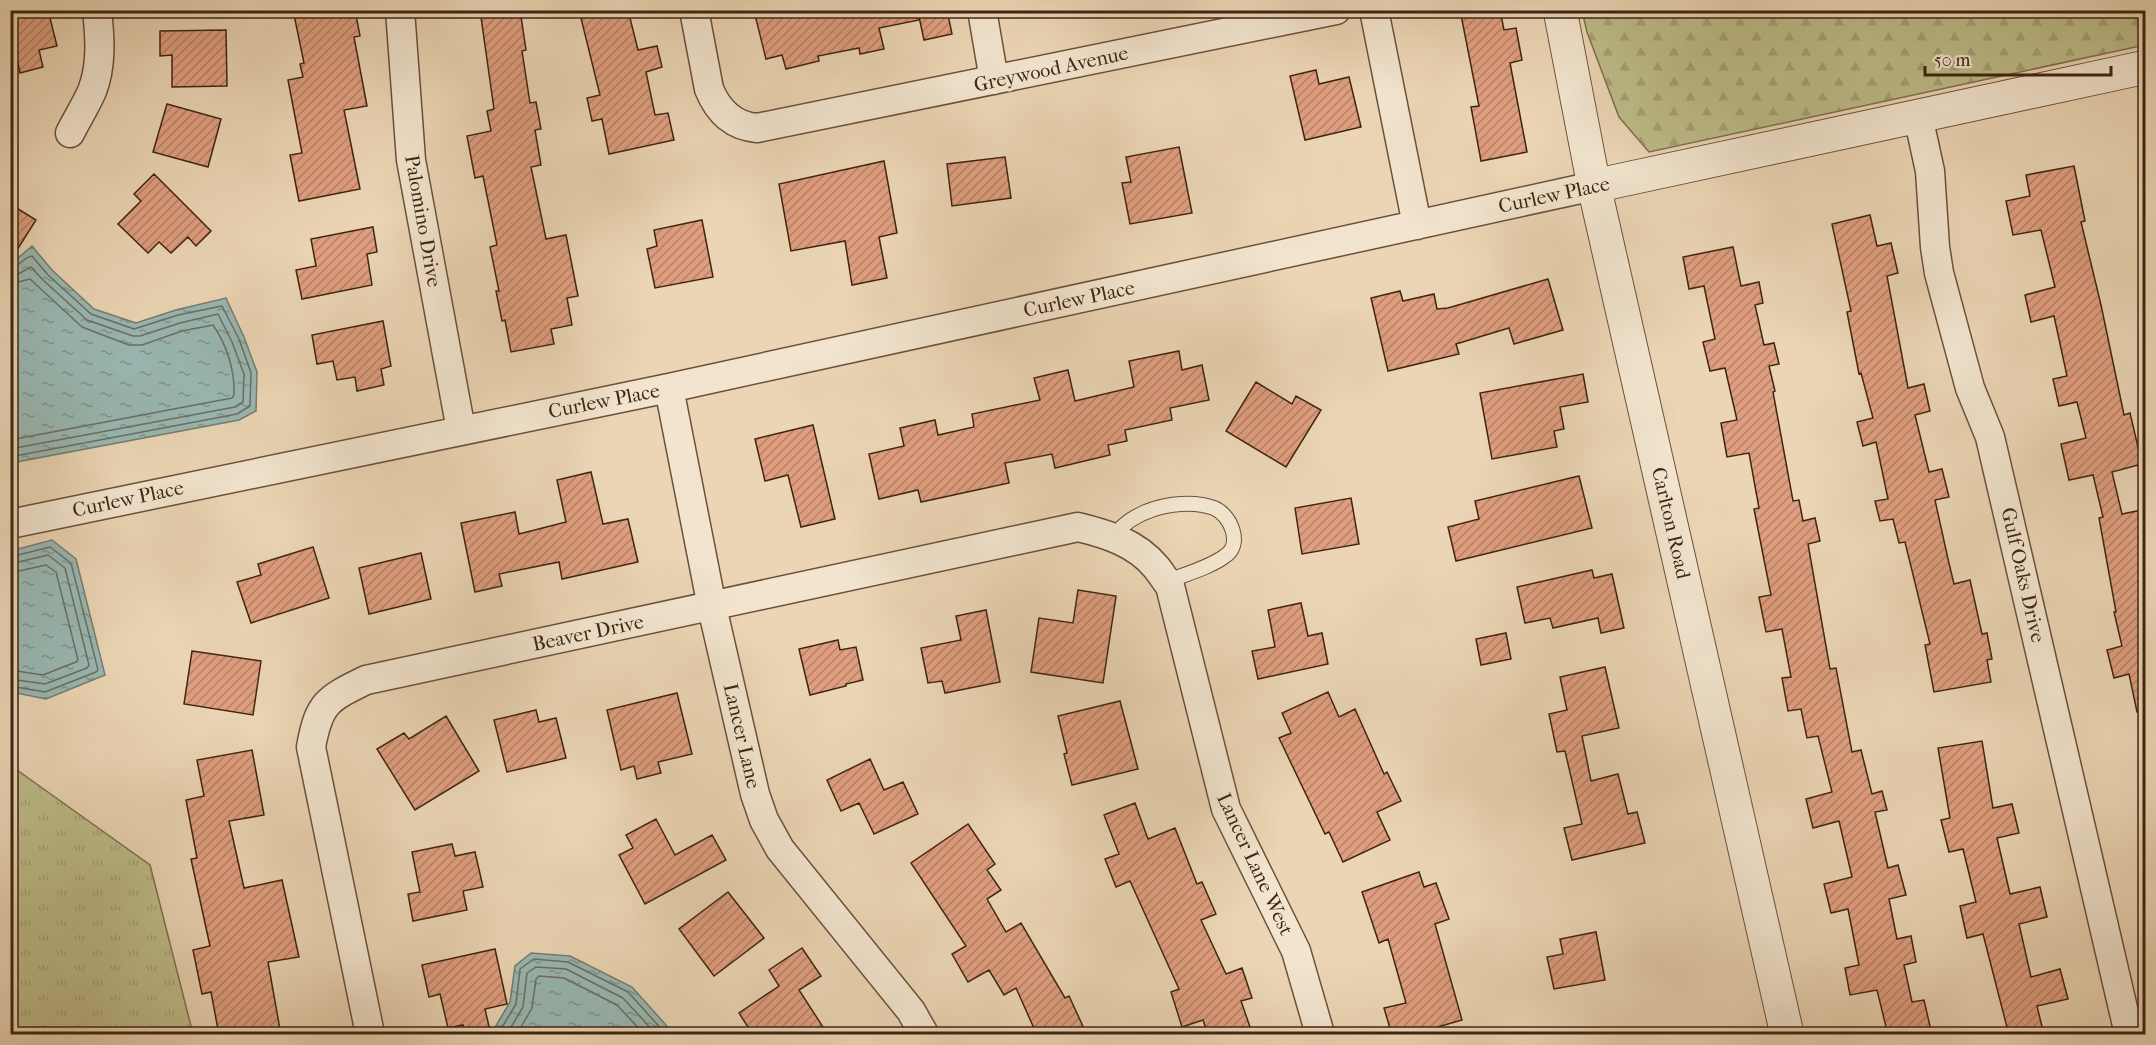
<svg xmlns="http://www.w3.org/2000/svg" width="2156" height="1045" font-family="'IM FELL French Canon',serif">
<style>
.grass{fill:url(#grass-tufts);stroke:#7e704e;stroke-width:1.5}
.forest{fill:url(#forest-firs);stroke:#7e704e;stroke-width:1.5}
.water{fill:url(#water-ripples);stroke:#757d73;stroke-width:1.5}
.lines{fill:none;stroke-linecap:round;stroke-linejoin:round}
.shore{stroke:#6c6e63;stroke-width:1.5}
.building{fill:url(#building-hatch);stroke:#402413;stroke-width:1.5}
.service-casing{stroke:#6b503b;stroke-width:16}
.minor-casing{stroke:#6b503b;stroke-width:31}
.tertiary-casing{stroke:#6b503b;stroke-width:35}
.service{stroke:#f2e4ce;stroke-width:14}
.minor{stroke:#f2e4ce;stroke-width:28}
.tertiary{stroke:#f2e4ce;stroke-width:33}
.labels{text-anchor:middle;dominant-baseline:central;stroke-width:6;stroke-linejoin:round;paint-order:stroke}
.street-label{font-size:20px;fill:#402413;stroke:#f2e4ce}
</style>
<defs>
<pattern id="grass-tufts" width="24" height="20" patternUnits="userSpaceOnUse" patternTransform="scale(1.5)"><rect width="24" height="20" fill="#bdbc89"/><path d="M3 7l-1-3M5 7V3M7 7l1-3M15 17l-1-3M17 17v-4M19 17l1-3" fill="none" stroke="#a4a175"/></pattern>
<pattern id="forest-firs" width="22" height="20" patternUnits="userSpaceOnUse" patternTransform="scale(1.5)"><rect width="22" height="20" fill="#bdbc89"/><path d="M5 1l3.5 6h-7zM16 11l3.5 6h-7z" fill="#a4a175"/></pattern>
<pattern id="water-ripples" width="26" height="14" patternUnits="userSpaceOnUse" patternTransform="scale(1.5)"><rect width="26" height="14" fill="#99b8b3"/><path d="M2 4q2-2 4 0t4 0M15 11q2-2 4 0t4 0" fill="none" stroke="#7e9590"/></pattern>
<pattern id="building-hatch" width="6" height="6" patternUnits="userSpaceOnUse" patternTransform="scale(1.5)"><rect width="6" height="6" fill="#df9e7f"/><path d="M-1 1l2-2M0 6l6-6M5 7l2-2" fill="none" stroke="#b68167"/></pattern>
</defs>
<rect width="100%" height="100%" fill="#ebd5b4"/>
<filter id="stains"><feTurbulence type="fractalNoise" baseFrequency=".00333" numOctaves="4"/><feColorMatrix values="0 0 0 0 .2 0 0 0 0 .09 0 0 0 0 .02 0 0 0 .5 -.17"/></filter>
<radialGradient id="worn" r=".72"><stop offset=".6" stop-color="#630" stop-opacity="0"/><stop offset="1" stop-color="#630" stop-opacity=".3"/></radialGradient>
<path class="grass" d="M10,765L150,865L193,1034H11Z"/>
<path class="forest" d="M1582,11H2145V45L1649,152L1619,117L1587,32Z"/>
<path class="water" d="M32,246L52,270L94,309L136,323L176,310L226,298L244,337L257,372L256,411L239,420L11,463V264Z
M52,540L76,559L105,675L46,699L11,692L10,551Z
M531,953L570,956L632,987L674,1034H491L510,1002L515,966Z"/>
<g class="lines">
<path class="shore" d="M10,268C19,267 24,257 32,256L48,275L91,314L134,329L178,315L222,306L239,339L251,373L250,406L237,414L10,457
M10,275L18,274L31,267L43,280L87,320L133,336H140L180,323L218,314L232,342L244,374L243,402L235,407L10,449
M10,284L30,279L82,327L129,345H142L182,331L213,325C227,345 235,371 234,395L232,398L10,440
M10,557L50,547L71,563L98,670L96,672L45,692L10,686
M10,564L48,555L65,568L89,665L87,668L45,684L10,679
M10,573L46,565L56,572L78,660L76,662L43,675L10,670
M498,1034L516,1004L520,969L534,959L568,962L628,992L666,1034
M507,1034L523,1007L527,973L536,967L566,969L623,998L656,1034
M517,1034L532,1008L536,979L539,976L564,978L617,1005L644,1034"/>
</g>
<path class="building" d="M10,10H48L57,46L39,50L43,67L20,73L17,58L10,59Z
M293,10H355L360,36L354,37L367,106L344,110L360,189L299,201L290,155L302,153L288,80L303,77L300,64L304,63Z
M480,10H520L526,50L522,51L530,103L536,102L541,129L535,130L541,165L531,167L546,239L566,235L578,296L567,298L572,325L551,329L554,344L511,352L505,320L502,321L496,291H499L490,247L497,245L483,176L475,178L467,136L491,131L487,111L494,109Z
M579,10H628L638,50L657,46L662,67L646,72L655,115L668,113L674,140L609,154L602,119L592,121L587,98L600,95Z
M770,10H947L952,34L924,40L918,12L919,20L879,28L884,49L860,54L859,48L818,56L819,61L786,69L782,55L766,59L755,15Z
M1460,10H1500L1504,30L1516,28L1522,60L1510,63L1527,152L1481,161L1471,107L1479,106Z
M226,30L227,86L172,87V55L160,56V31Z
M1316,70L1319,84L1349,77L1361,127L1305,140L1290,76Z
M167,104L221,119L208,167L153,152Z
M1179,147L1192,213L1130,224L1122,183L1131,182L1126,157Z
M1005,157L1011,198L952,206L947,164Z
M884,161L897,233L879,237L887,278L852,285L845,241L791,251L779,184Z
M2074,166L2085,221L2081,222L2101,305L2124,415L2130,413L2142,464L2112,472L2122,514L2142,510L2145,527V711L2137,712L2129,674L2114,678L2107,650L2122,646L2114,612H2116L2099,518L2103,517L2093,475L2069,480L2061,444L2086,438L2077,402L2059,406L2053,379L2067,376L2054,316L2031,322L2025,295L2055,287L2041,230L2013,235L2006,201L2030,196L2026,175Z
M154,174L211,231L196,246L188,237L171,253L159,242L148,253L118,224L141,201L134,194Z
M10,204L36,220L10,261Z
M1870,215L1877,246L1891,243L1898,273L1887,276L1908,388L1924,384L1930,411L1915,415L1929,472L1942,469L1949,497L1935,500L1948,559L1954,584L1970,580L1982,634L1987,633L1992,659L1987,660L1991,682L1934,692L1925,645L1930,644L1905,542L1899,543L1893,519L1880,521L1875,501L1888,499L1876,442L1863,446L1857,422L1873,418L1861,373L1859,374L1847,312L1851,311L1832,224Z
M702,220L713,277L655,288L647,249L657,246L654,230Z
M373,227L377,252L367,254L372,285L302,299L296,270L316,266L311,239Z
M1733,247L1741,286L1759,282L1763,303L1755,305L1764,345L1774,343L1779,364L1769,366L1775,391L1773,392L1793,501L1799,500L1803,521L1815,518L1820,541L1808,544L1830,669L1836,668L1852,752L1861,750L1872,794L1882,791L1887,810L1875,812L1888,868L1898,865L1906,895L1889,899L1897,939L1911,936L1916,962L1904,965L1912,1002L1924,1000L1932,1035H1888L1877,990L1850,995L1845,968L1859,965L1848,909L1831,913L1824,884L1852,877L1839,821L1813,828L1806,799L1832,792L1818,736L1807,738L1801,709L1788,711L1782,678L1791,677L1782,629L1766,632L1759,597L1771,595L1754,509L1759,508L1749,453L1727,457L1721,423L1737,420L1725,368L1710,371L1703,342L1715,339L1704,286L1689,289L1683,257Z
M1548,279L1563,330L1514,344L1509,328L1456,344L1459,354L1388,371L1371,298L1400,291L1403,301L1434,294L1437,309L1448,308Z
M383,321L391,366L381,369L384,385L357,391L355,377L337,380L333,361L317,364L312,335Z
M1179,351L1182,370L1202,365L1209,400L1170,408L1172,420L1125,430L1127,441L1108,445L1110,455L1055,468L1052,454L1005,463L1009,483L921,502L918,490L879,499L869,454L904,446L900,428L935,420L938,435L974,427L972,414L1040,400L1034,378L1068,370L1075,401L1134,387L1129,361Z
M1583,374L1588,402L1560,407L1564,429L1554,431L1557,447L1492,459L1480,393Z
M1256,382L1292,404L1296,396L1321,410L1286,467L1226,431Z
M813,425L835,519L801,527L788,475L765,481L755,439Z
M591,472L603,524L628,519L638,562L562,579L559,562L499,574L502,586L475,592L461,523L515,512L519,534L566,522L557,480Z
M1579,476L1592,528L1456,561L1448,527L1479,519L1475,501Z
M1351,498L1359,544L1302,554L1295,508Z
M313,547L329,598L251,623L237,582L261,575L258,564Z
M421,553L431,599L369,614L359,568Z
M1592,570L1594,578L1612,574L1624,628L1601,633L1598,618L1553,628L1550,618L1525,623L1517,587Z
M1078,590L1116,596L1103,683L1031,672L1039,618L1073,623Z
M1301,603L1308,636L1322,633L1328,664L1258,679L1252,651L1275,647L1268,610Z
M986,610L1000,682L945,693L942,681L928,683L921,648L961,640L956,616Z
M1506,633L1511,659L1481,665L1476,639Z
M838,640L840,650L856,647L863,680L846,684V686L810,695L799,649Z
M192,651L261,661L253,715L184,704Z
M1605,667L1619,728L1582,736L1591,781L1618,774L1628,814L1637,812L1645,843L1572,860L1564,828L1582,824L1565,751L1557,752L1549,714L1567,710L1560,677Z
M1328,692L1339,717L1355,709L1384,774L1387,772L1401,801L1377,812L1390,840L1343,862L1329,832L1325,834L1279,738L1291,733L1282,713Z
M677,693L692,754L658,762L661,773L637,779L634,766L621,770L607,710Z
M1120,701L1138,769L1072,785L1064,754L1067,753L1058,716Z
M536,710L539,722L556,718L566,758L507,772L494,720Z
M446,716L479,771L415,810L377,749L404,733L409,739Z
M1982,741L1993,808L2012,804L2019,833L1997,838L2010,894L2040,887L2047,917L2019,924L2031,977L2060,969L2068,999L2037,1006L2044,1035H2009L1983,934L1967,938L1960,906L1976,902L1963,849L1949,852L1941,820L1950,818L1938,748Z
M252,750L264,815L229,821L244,888L282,880L299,957L268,962L281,1035H219L211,992L202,994L193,950L210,946L191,859L197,858L186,800L204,796L197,760Z
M870,759L884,790L903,782L918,814L874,834L859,803L841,811L827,780Z
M1135,803L1148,839L1175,828L1197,884L1202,882L1216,914L1201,920L1226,974L1242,968L1252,998L1241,1001L1250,1027L1227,1035H1208L1203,1020L1182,1027L1171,992L1179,989L1130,881L1116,887L1105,859L1119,854L1104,815Z
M656,819L675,855L712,835L726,860L645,904L619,855L633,848L626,835Z
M968,824L995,864L987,870L1001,890L987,899L1006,932L1021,923L1065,998L1069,996L1087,1035H1037L1016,988L1004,995L989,970L968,982L952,954L966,946L911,863Z
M452,844L455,856L475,852L483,887L463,891L467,910L413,921L408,894L420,892L412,852Z
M1419,872L1424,887L1436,883L1449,919L1435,924L1462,1020L1410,1035H1392L1384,1008L1406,1003L1388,939L1379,943L1362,892Z
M728,892L764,938L714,976L679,929Z
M1596,932L1605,980L1554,989L1547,957L1563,954L1560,939Z
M802,948L821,976L799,990L823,1027L812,1035H753L739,1013L779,986L769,970Z
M495,949L507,1004L485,1009L491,1035H465L463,1025L448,1028L440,994L429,997L422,965Z"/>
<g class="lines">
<g class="service-casing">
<path id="service" d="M1113,536C1119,530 1126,522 1134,518C1155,505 1190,499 1214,508C1231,515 1243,545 1225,556C1209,568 1185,574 1166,582"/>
</g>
<g class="minor-casing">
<path id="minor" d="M400,10L411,160L461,430
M694,10L709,89C718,111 733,126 757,128L1336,10
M982,10L994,80
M1374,10L1417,225
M1918,116L1930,171L1935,247L1939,273L1970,388L1990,437L2129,1034
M70,133C77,119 86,105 92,91C102,66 100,37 97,10
M669,388L712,607L755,794L764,820L780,849L911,1011L924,1034
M10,524L669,388L1594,186
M370,1034L311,747C319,703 327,699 366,680L1078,527C1107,534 1136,543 1156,567C1161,573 1165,580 1170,586L1226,809L1296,951L1320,1034"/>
</g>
<g class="tertiary-casing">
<path id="tertiary" d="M1560,10L1594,186L1787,1034
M1594,186L2146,67"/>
</g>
<use href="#service" class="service"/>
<use href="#minor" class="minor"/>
<use href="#tertiary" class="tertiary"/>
</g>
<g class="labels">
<g class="street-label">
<text transform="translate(1051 69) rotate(-12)">Greywood Avenue</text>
<text transform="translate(1554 195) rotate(-12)">Curlew Place</text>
<text transform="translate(423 221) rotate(80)">Palomino Drive</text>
<text transform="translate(1079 299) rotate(-12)">Curlew Place</text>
<text transform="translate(604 401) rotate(-11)">Curlew Place</text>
<text transform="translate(128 499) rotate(-12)">Curlew Place</text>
<text transform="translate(1671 523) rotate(77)">Carlton Road</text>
<text transform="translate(2023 575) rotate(77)">Gulf Oaks Drive</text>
<text transform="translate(588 633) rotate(-12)">Beaver Drive</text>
<text transform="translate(742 736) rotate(77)">Lancer Lane</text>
<text transform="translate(1255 864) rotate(65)">Lancer Lane West</text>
</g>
</g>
<rect width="2156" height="1045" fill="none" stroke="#ebd5b4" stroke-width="36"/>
<rect x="12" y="12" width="2132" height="1021" fill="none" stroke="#402413" stroke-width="3"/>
<rect x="18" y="18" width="2120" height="1009" fill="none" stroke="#402413" stroke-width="1.5"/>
<path d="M1925 66v9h186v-9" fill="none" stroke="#402413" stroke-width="3"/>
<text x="1934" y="66" font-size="18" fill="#402413" stroke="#f2e4ce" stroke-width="4.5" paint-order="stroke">50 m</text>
<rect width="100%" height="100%" filter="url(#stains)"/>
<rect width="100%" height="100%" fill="url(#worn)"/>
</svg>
